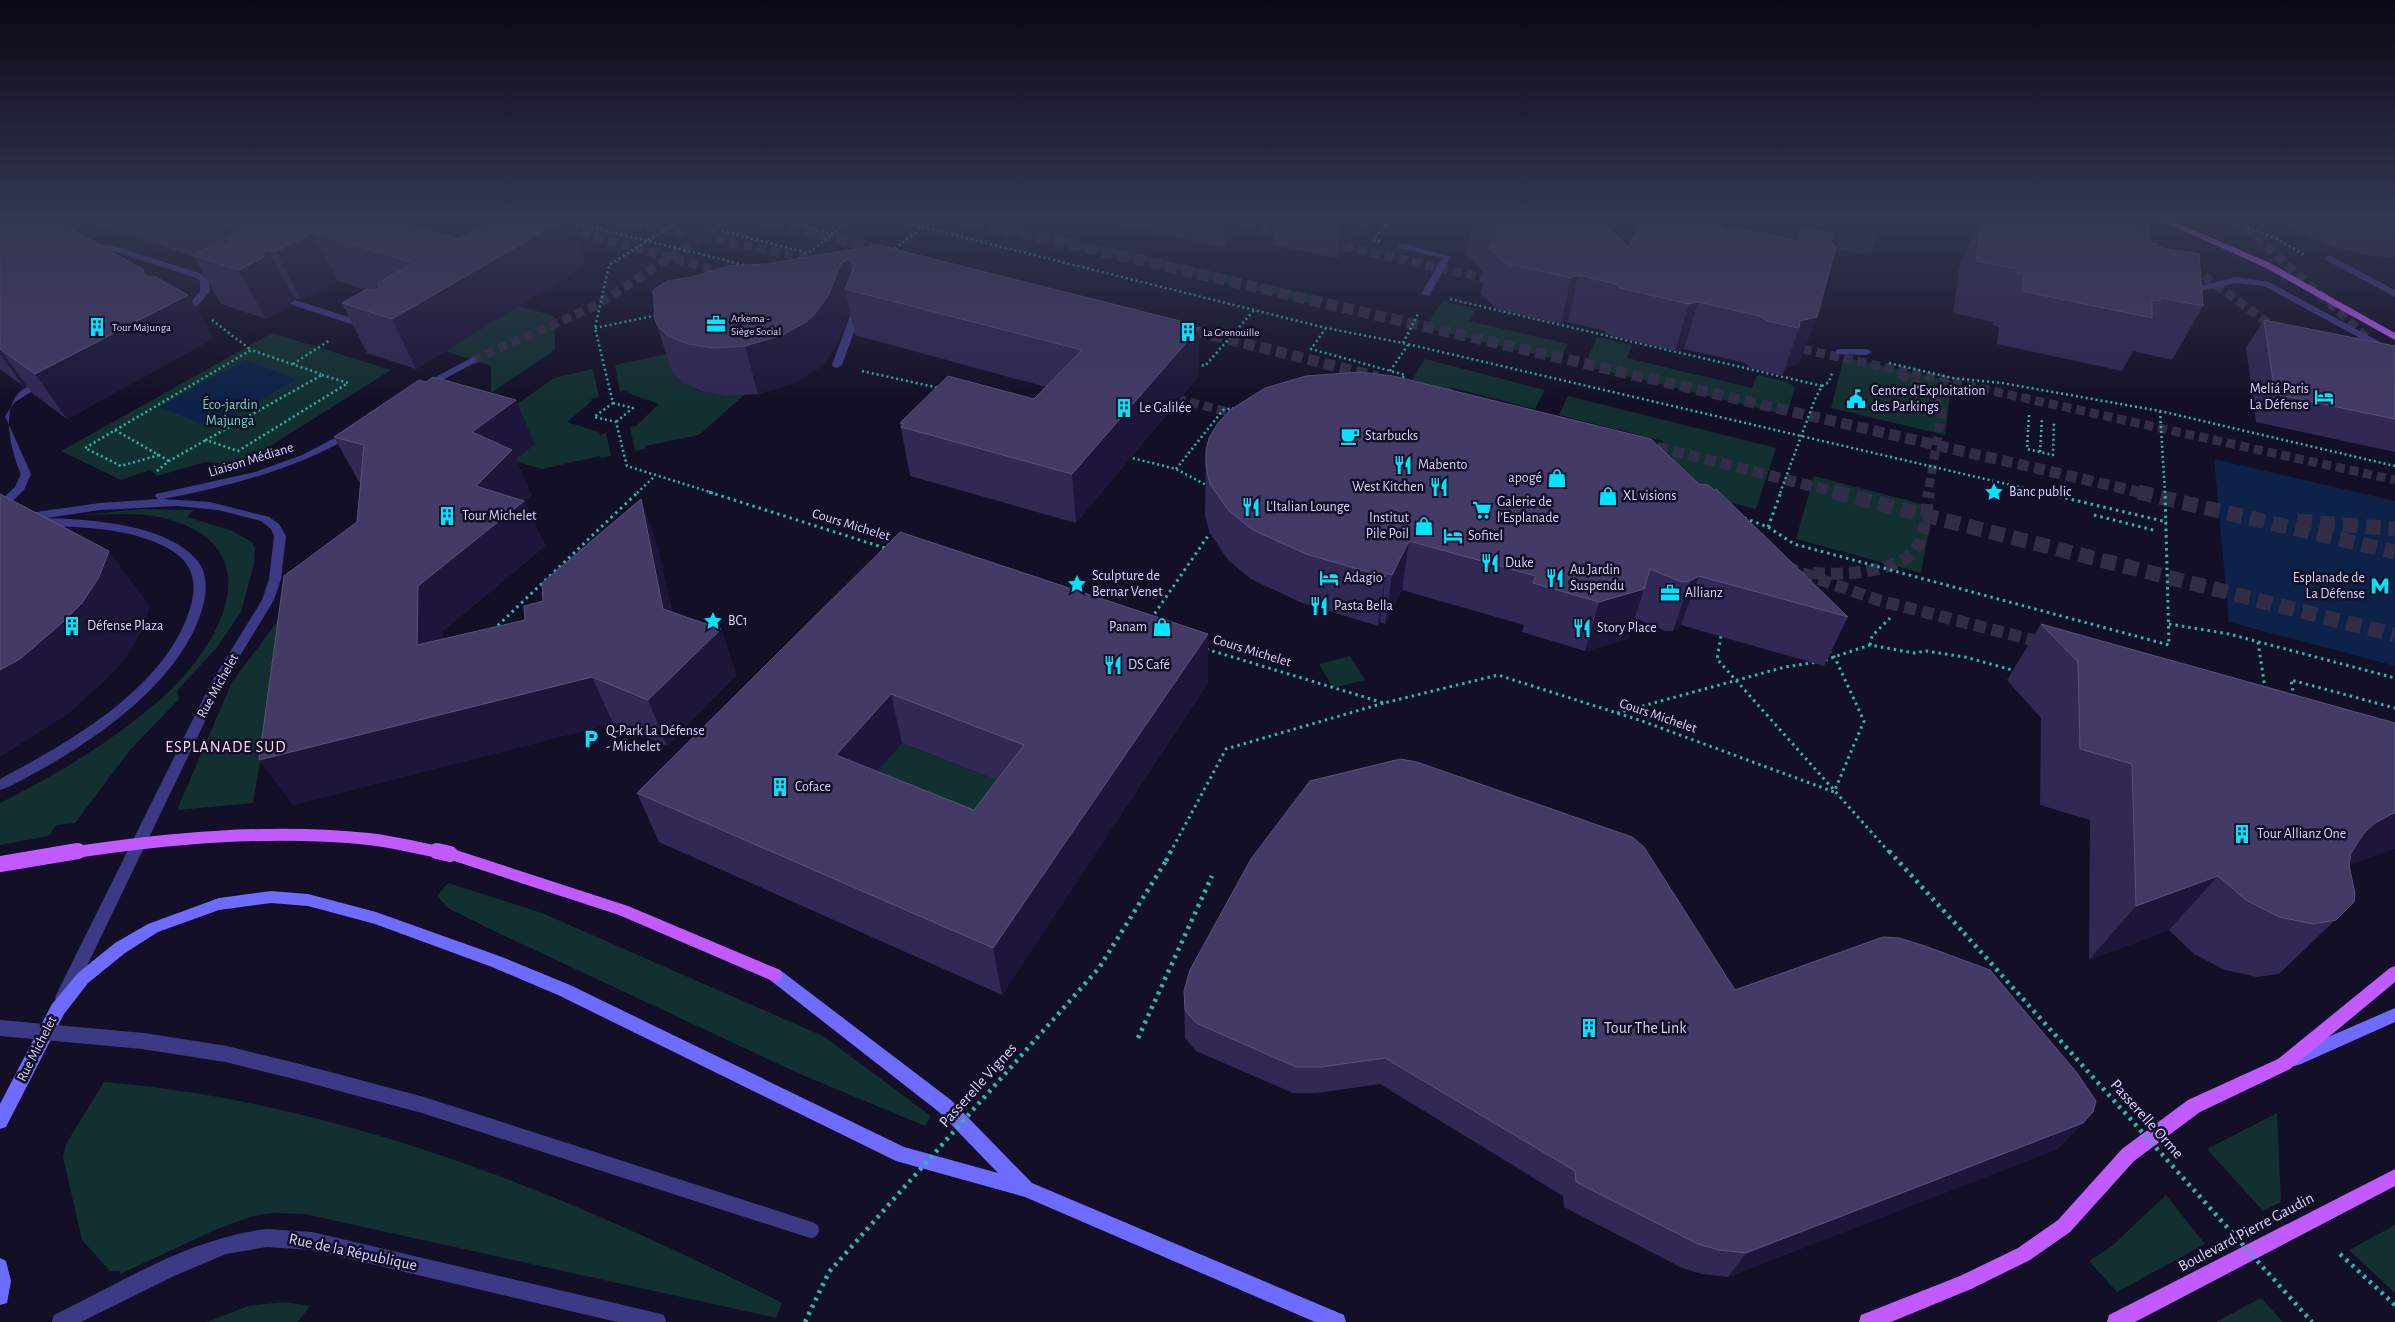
<svg xmlns="http://www.w3.org/2000/svg" width="2395" height="1322" font-family="'Alegreya Sans',sans-serif">
<style>
.green{fill:#12302f}
.water{fill:#0c2248}
.lines{fill:none;stroke-linecap:round;stroke-linejoin:round}
.minor-tunnel-far1{stroke:#312d47;stroke-width:9;stroke-dasharray:9 5;stroke-linecap:butt}
.minor-tunnel{stroke:#312d47;stroke-width:12;stroke-dasharray:12 6;stroke-linecap:butt}
.secondary-tunnel{stroke:#312d47;stroke-width:9;stroke-dasharray:9 5;stroke-linecap:butt}
.primary-tunnel{stroke:#312d47;stroke-width:9;stroke-dasharray:9 5;stroke-linecap:butt}
.motorway-tunnel-far1{stroke:#312d47;stroke-width:11;stroke-dasharray:11 5.5;stroke-linecap:butt}
.motorway-tunnel{stroke:#312d47;stroke-width:15;stroke-dasharray:15 8;stroke-linecap:butt}
.path-far2{stroke:#2fb8b0;stroke-width:2.5;stroke-dasharray:2 3;stroke-linecap:butt}
.path-far1{stroke:#2fb8b0;stroke-width:3;stroke-dasharray:2.5 4;stroke-linecap:butt}
.path{stroke:#2fb8b0;stroke-width:4.5;stroke-dasharray:3 5;stroke-linecap:butt}
.service{fill:#3d3a85;fill-rule:evenodd}
.pedestrian{fill:#3d3a85;fill-rule:evenodd}
.minor{fill:#3d3a85;fill-rule:evenodd}
.secondary{fill:#6f6bff;fill-rule:evenodd}
.primary{fill:#c25bff;fill-rule:evenodd}
.path-bridge{stroke:#2fb8b0;stroke-width:4.5;stroke-dasharray:3 5;stroke-linecap:butt}
.minor-bridge{stroke:#3d3a85;stroke-width:16}
.primary-bridge-far1{stroke:#c25bff;stroke-width:12}
.primary-bridge{stroke:#c25bff;stroke-width:16}
.wall{fill:#312854;fill-rule:evenodd}
.shaded-wall{fill:#1d163a}
.building{fill:#433a66;stroke:#5a527e;fill-rule:evenodd}
.labels{text-anchor:middle;dominant-baseline:central;stroke-width:5;stroke-linejoin:round;paint-order:stroke}
.far-poi-label{font-size:11px;fill:#d9d4ff;stroke:#130f26;text-anchor:start}
.poi-label{font-size:14px;fill:#d9d4ff;stroke:#130f26;text-anchor:start}
.park-label{font-size:14px;fill:#5fe0c0;stroke:#130f26}
.street-label{font-size:14px;fill:#d9d4ff;stroke:#130f26}
.quarter-label{font-size:16px;letter-spacing:1px;fill:#ffd6f0;stroke:#130f26}
.near-poi-label{font-size:16px;fill:#d9d4ff;stroke:#130f26;text-anchor:start}
.near-street-label{font-size:16px;fill:#d9d4ff;stroke:#130f26}
</style>
<rect width="100%" height="100%" fill="#130f26"/>
<path class="green" d="M959,218H987L1043,231L1035,238Z
M1845,218H1882L1871,256L1836,249Z
M1060,236L1243,279L1237,286L1186,274L1187,272L1149,265L1150,263L1135,260L1133,261L1102,252L1100,253L1053,242Z
M1261,283L1324,298L1318,306L1289,299L1290,297L1254,290Z
M1443,301L1476,309L1469,321L1568,344L1560,360L1425,328Z
M519,306L554,316L555,350L491,393V366L445,351Z
M272,333L391,370L240,465L205,462L157,476L150,470L121,480L61,451Z
M1597,337L1632,345L1627,358L1752,388L1757,375L1787,382L1795,387L1787,415L1584,366Z
M672,353L673,374C691,394 718,396 744,395L699,435L645,446L646,449L635,451L630,427L636,426L659,404L628,393L627,390L620,392L615,365Z
M1844,357L1952,381L1945,435L1831,408Z
M1425,359L1545,390L1535,409L1453,388L1431,424L1391,413Z
M593,369L599,397L591,399L592,401L567,422L599,432L600,435L606,433L611,456L601,458L600,456L542,469L513,461L535,444L482,429L554,378Z
M1568,396L1776,448L1756,509L1648,481L1663,441L1559,415Z
M1814,476L1933,507L1921,573L1796,539Z
M141,509L194,510L187,517L230,530L252,542L255,548L254,564L241,612L218,646L177,691L179,699L130,750L75,823L56,825L49,836L0,845V803C58,774 113,741 162,698C216,650 275,552 171,520C143,511 110,515 81,515Z
M286,610L253,803L177,810L232,682Z
M1350,656L1365,680L1333,688L1319,664Z
M902,743L1030,793L1017,813L848,803Z
M448,883L542,913L823,1036L931,1116L925,1126L800,1074L494,931L448,908L437,896Z
M104,1082C342,1102 571,1195 782,1303L776,1318L305,1214L272,1213L253,1216L215,1230L120,1274V1271H110L82,1240L63,1157L66,1144Z
M2277,1113L2281,1202L2263,1211L2207,1149Z
M2166,1195L2205,1244L2117,1292L2089,1261L2112,1246Z
M2395,1225V1293L2349,1250Z
M2261,1298L2283,1322H2216Z
M285,1302L310,1306L298,1322H207L248,1306Z"/>
<path class="water" d="M245,360L297,379L212,428L159,407Z
M2214,459L2395,501V666L2229,622Z"/>
<g class="lines">
<path class="minor-tunnel-far1" d="M527,218L729,274
M1220,218L1288,234
M1330,243L1501,282
M1789,346L2395,480
M473,360L597,305L730,218
M1900,374L1932,393L1942,412L1928,493
M1163,395L1243,416"/>
<path class="minor-tunnel" d="M1785,567L1878,600L2048,644
M1813,573C1841,575 1907,574 1920,542C1926,528 1926,508 1929,492"/>
<path class="secondary-tunnel" d="M2235,218L2347,319L2395,366"/>
<path class="primary-tunnel" d="M606,218L822,261
M981,218L1046,239
M2204,276L2278,330"/>
<path class="motorway-tunnel-far1" d="M757,218L887,252
M957,218L2143,493
M1180,327L1378,377
M1641,443L1839,493"/>
<path class="motorway-tunnel" d="M1834,492L2395,635
M2138,492L2395,552
M2297,521L2395,529"/>
<path class="path-far2" d="M684,218L609,265L595,328L613,403L594,417L616,422L627,466L713,493
M768,218L833,234L855,218
M888,218L922,227
M567,221L748,266
M2243,226L2277,239L2305,255
M722,231L808,253L833,234
M1380,241L1373,240L1386,224
M891,252L922,227L1326,328L1403,343L2045,493
M1450,299L1822,386
M212,320L251,350
M595,328L658,315
M1326,328L1311,349L1405,375L1400,381
M1403,343L1418,314
M1889,363L1953,378L2002,383L2160,411L2395,466
M293,364L330,340
M1197,364L1205,366L1255,309
M862,371L939,388
M1390,371L1408,345
M322,375L348,383L238,451L206,440Z
M613,403L633,408L616,422
M2160,411L2165,493
M2029,415L2027,449L2053,455L2054,421
M115,430L169,461
M2040,452L2042,418
M159,455L121,466L85,448L251,350L321,374
M1128,457L1176,469L1208,486
M1176,469L1223,410L1233,408
M157,471L169,461L206,440
M637,493L655,476
M1780,493L1815,399L1822,386L1829,382L1832,373"/>
<path class="path-far1" d="M709,492L888,549
M2040,492L2167,522
M2094,515L2157,531
M1744,518L1768,527L1794,544L2169,645L2165,492
M1768,527L1781,492
M1151,619L1210,533
M2169,624L2229,634L2395,678
M493,630L638,492
M1721,636L1717,659L1890,853
M2258,642L2265,688
M1870,645L1872,636L1890,618
M1206,649L1384,703L1498,675L1642,721L1834,792L1864,721L1835,658L1828,650
M1825,660L1870,645L1914,653L1926,651L1965,657L2016,671
M2294,697L2291,680L2395,708
M1617,713L1785,667L1817,662
M1170,853L1226,749L1384,703"/>
<path class="path" d="M1889,851L1964,933
M1166,861L1171,851
M1138,1038L1212,876
M2340,1254L2395,1305"/>
<path class="service" d="M84,242L114,246L202,274L208,280L210,291C203,300 191,316 178,314V310L192,301L200,291V281L196,278L110,250L81,247L80,245Z
M2329,255L2395,290V297L2326,260L2325,258Z
M2236,277L2269,282L2395,350V357L2264,286L2236,283L2187,294L2182,291Z
M295,300L370,324L372,326L370,328H364L292,305L290,303Z
M857,307L862,310L842,365L837,368L834,367L832,365L852,310Z
M27,387L31,388V392L15,402L5,416L31,474L24,490L4,509L0,510V501L15,487L21,474C8,445 0,400 27,387Z
M267,1229L312,1232L657,1313L664,1315L666,1322H617L312,1250L267,1247L226,1254L174,1276L81,1322H52L54,1315C122,1282 190,1238 267,1229Z"/>
<path class="pedestrian" d="M1402,243L1451,257L1429,296L1421,294L1442,258L1399,248V244Z
M1839,349H1867L1872,352L1867,355L1836,354V350Z"/>
<path class="minor" d="M473,357L476,358V362L428,388L424,389L419,386Z
M350,430L354,431V435C294,470 230,486 163,499L210,502L269,517L279,524L286,536L281,579L274,600L224,682L69,1003L63,1005L57,1003L55,998L57,993L212,681L262,600L269,579L274,536L271,529L261,521L218,510L177,506L100,510L0,525V517L100,503L158,499L155,496L156,494L255,472L302,455Z
M42,518C87,519 164,523 196,559C208,572 207,591 203,606C184,677 104,734 44,768C30,775 15,785 0,790V779C70,742 169,686 191,605C197,583 193,565 174,552C147,534 108,529 76,527C64,526 50,528 38,525L36,522Z"/>
<path class="secondary" d="M271,891L308,894L376,912L502,957L570,985L904,1147L998,1173L939,1112L770,980L767,975L770,970L775,968L780,970L951,1100L1032,1183L1344,1315L1346,1322H1315L1025,1197L896,1161L558,995L492,967L375,924L308,906L271,903L219,910L158,932L125,953L88,983L64,1014L6,1127L0,1129V1104L52,1004L78,973L115,943L148,924L219,898Z
M2395,1008V1022L2301,1064L2295,1066L2289,1064L2287,1059L2289,1054Z
M0,1258L6,1261L11,1281L7,1303L0,1305Z"/>
<path class="primary" d="M2155,218H2166L2270,263L2395,333V340L2264,267Z
M450,848L628,906L780,970L783,975L780,980L775,982L619,915L445,858L443,854L445,850Z
M2395,966V982L2290,1069L2200,1112L2134,1161L2070,1232L2030,1260L1971,1289L1891,1322H1859L1861,1315L1960,1276L2018,1248L2058,1220L2122,1149L2188,1100L2278,1059L2390,968Z
M2395,1169V1186L2135,1322H2107L2109,1315Z"/>
<path class="path-bridge" d="M1964,933L2312,1322
M805,1322L829,1272L1099,968L1166,861"/>
<path class="minor-bridge" d="M0,1028L143,1041L226,1054L299,1072L423,1105L811,1230"/>
<path class="primary-bridge-far1" d="M70,853C168,838 269,829 369,839C394,842 419,848 443,853"/>
<path class="primary-bridge" d="M437,851L450,854
M0,864L78,851"/>
</g>
<path class="wall" d="M76,218H439L442,224L430,231L458,239L496,218H568L585,265L416,369L367,353L342,303L366,290L338,281L301,300L294,298L288,303L290,306L266,319L221,304L193,256Z
M1096,218H1254L1225,248Z
M1274,218H1370L1337,258L1273,245Z
M1472,218H1599L1628,247L1722,231L1797,241L1801,228L1799,364L1785,368L1782,376L1751,368L1745,363L1684,349L1675,351L1608,335L1605,331L1568,322L1561,324L1497,309L1481,294L1484,273L1466,255Z
M1704,218H1730L1727,225Z
M1981,218H2006L2022,221L2023,219H2024L2025,218H2102L2157,247L2203,306L2172,360L2133,351L2122,371L1997,344L1999,327L1992,325L1993,322L1953,313L1960,265Z
M2277,218H2395V256L2385,257L2365,255L2331,246L2311,238Z
M0,224L144,270L149,277L214,338L67,419L32,393L27,386L24,387L0,369Z
M878,245L1196,328L1199,376L1076,523L910,476L900,423L1034,399L1046,387L855,335L850,311L839,340L825,362L817,369L795,383L758,394L728,396L703,392L684,384L673,374L655,320L767,264Z
M2264,320L2395,346V452L2256,422L2246,348Z
M516,400L535,444L516,459L531,495L525,502L545,546L443,631V639L525,620L543,601L657,544L672,612L721,629L736,675L667,746L613,723L293,805L357,522L361,482H359L334,437Z
M1206,450L1699,484L1714,490L1848,617L1824,666L1681,625L1673,631H1665L1635,618L1628,639L1585,651L1522,632L1524,625L1402,590L1385,624L1380,622L1378,626L1302,603L1251,579L1228,560L1210,533L1205,516Z
M900,532L1208,683L1002,995L659,842L637,793ZM902,743L997,780L974,810L878,772Z
M2041,624L2349,865L2354,902L2279,974L2257,977L2225,970L2194,954L2169,930L2089,960L2090,820L2040,805L2041,718L2007,680Z
M1735,990L2083,1123L2057,1149L1728,1277L1702,1274L1682,1268L1564,1207L1563,1196L1380,1084L1317,1093H1293L1196,1051L1185,1038L1184,991Z"/>
<path class="shaded-wall" d="M361,218H439L442,224L386,255Z
M566,218H568L585,265L416,369L392,319Z
M1226,218H1254L1225,248Z
M1340,218H1370L1337,258Z
M313,233L338,281L301,300L276,251Z
M268,250L294,298L288,303L290,306L266,319L239,270Z
M849,259L855,291L845,289L850,311L839,340L825,362L817,369L795,383L758,394L745,346L841,263Z
M144,270L166,306L188,295L214,338L67,419L35,374L142,273Z
M1578,275L1568,322L1561,324L1571,278Z
M1698,302L1684,349L1675,351L1689,304Z
M1817,317L1799,364L1785,368L1799,328L1800,321Z
M1196,325V332L1199,328V376L1076,523L1072,474Z
M0,349L27,386L24,387L0,354Z
M516,400L535,444L516,459L531,495L525,502L545,546L443,631L444,690L417,645L418,586L476,486L472,432Z
M641,499L657,544L681,655L663,609Z
M1409,541L1402,590L1385,624L1392,575Z
M109,551L150,606L141,632L126,658L109,677L68,714L0,757V670Z
M1386,573L1380,622L1378,626L1385,577Z
M1699,576L1681,625L1673,631L1690,581Z
M1644,589L1628,639L1585,651L1599,602Z
M721,629L736,675L667,746L648,700Z
M1208,634V683L1002,995L993,948Z
M592,677L613,723L293,805L259,760Z
M891,694L902,743L851,804L836,755Z
M2395,813V849L2334,870L2364,833L2375,823L2390,815Z
M2218,876L2169,930L2089,960L2136,906Z
M2083,1123L2057,1149L1728,1277L1746,1253Z"/>
<path class="building" d="M17,218H53L144,270L142,273L148,277L154,276L188,295L35,374L0,349V224Z
M199,218H385L458,239L496,218H566L392,319L342,303L367,289L374,291L380,287L378,283L414,263L313,233L276,251L268,250L262,254L264,257L239,270L193,255L216,244L224,246L230,242L227,239L243,232Z
M1481,218H1599L1628,247L1643,218H1687L1724,226L1722,231L1736,228L1798,241L1801,228L1833,234L1831,243L1836,247L1817,317L1800,321L1799,328L1767,321L1760,316L1698,302L1689,304L1620,288L1616,284L1578,275L1571,278L1505,263L1489,248L1498,233Z
M1982,218H2006L2023,221V219L2029,220L2030,218H2102L2149,227V242L2157,244V247L2199,254L2203,306L2160,298V301L2152,300V318L2022,291L2024,274L2017,273L2018,269L1976,261Z
M878,245L1196,325L1194,327L1199,328L1072,474L901,427L904,424L900,423L948,376L1034,399L1082,350L845,289L855,265L849,259L841,263L829,294L814,315L806,322L783,335L745,346L714,348L688,344L668,336L658,326L655,320L653,290L667,281L692,277L729,266L767,264Z
M2264,320L2395,346V419L2275,394Z
M1360,372L1393,376L1651,439L1699,484L1708,485L1714,490L1716,489L1848,617L1699,576L1690,581L1682,582L1650,569L1644,589L1599,602L1533,583L1536,576L1409,541L1392,575L1386,573L1385,577L1306,554L1253,530L1229,511L1210,484L1206,467V450L1209,438L1218,423L1230,410L1265,388L1306,376Z
M433,377L516,400L472,432L512,450L476,486L524,501L418,586L417,645L525,620L524,606L543,601L542,583L641,499L663,609L721,629L648,700L592,677L259,760L284,576L357,522L364,445L334,437L419,380L426,382Z
M0,494L109,551L99,577L82,603L63,622L20,659L0,670Z
M900,532L1208,634L993,948L637,793ZM891,694L1024,745L974,810L836,755Z
M2041,624L2395,723V813L2390,815L2375,823L2364,833L2351,853L2349,865L2355,894L2354,902L2336,920L2313,924L2279,917L2246,900L2218,876L2136,906L2132,764L2080,749L2078,662Z
M1400,759L1417,762L1632,837L1644,847L1735,990L1883,937L1899,938L1925,946L1990,970L2077,1073L2096,1101L2093,1112L2083,1123L1746,1253L1719,1250L1698,1244L1576,1182L1575,1171L1385,1058L1321,1067H1296L1196,1023L1185,1010L1184,991L1190,970L1251,859L1310,781Z"/>
<linearGradient id="sky" x2="0" y2="1"><stop stop-color="#0a0815"/><stop offset="0.54" stop-color="#333752"/><stop offset="1" stop-color="#333752" stop-opacity="0"/></linearGradient>
<rect width="2395" height="403" fill="url(#sky)"/>
<defs>
<g id="office-bare" transform="scale(1.5)"><path d="M-6-3h4V-5.5h4V-3h4V5H-6ZM-1-4.5V-3h2v-1.5ZM-6 0V1H6V0Z" fill="#00e5ff" stroke="#130f26" stroke-width="2.5" paint-order="stroke"/></g>
<g id="building-bare" transform="scale(1.5)"><path d="M-4-6H4V6H1V3H-1V6H-4ZM-2.5-4.3h1.7v1.8h-1.7ZM.8-4.3h1.7v1.8H.8ZM-2.5-1h1.7V.8h-1.7ZM.8-1h1.7V.8H.8Z" fill="#00e5ff" stroke="#130f26" stroke-width="2.5" paint-order="stroke"/></g>
<g id="hotel-bare" transform="scale(1.5)"><path d="M-6-4.5h1.5V1H6V5H4.5V3h-9V5H-6ZM-4 0a1.8 1.8 0 1 1 3.6 0ZM.5 0V-2.5h3Q6-2.5 6 0Z" fill="#00e5ff" stroke="#130f26" stroke-width="2.5" paint-order="stroke"/></g>
<g id="civic-bare" transform="scale(1.5)"><path d="M-.6-6.5H3V-4.5H.6V-3L4-1V1h2V6H-6V1h2V-1L-.6-3ZM-1.2 2.5V6h2.4V2.5Z" fill="#00e5ff" stroke="#130f26" stroke-width="2.5" paint-order="stroke"/></g>
<g id="cafe-bare" transform="scale(1.5)"><path d="M-5.5-4.5H6V0H3Q3 3.5 0 3.5H-2.5Q-5.5 3.5-5.5 0ZM3-3.2v2h1.7v-2ZM-6 4.5H4V6H-6Z" fill="#00e5ff" stroke="#130f26" stroke-width="2.5" paint-order="stroke"/></g>
<g id="restaurant-bare" transform="scale(1.5)"><path d="M-5-6h1v4h1v-4h1v4h1v-4h1v5L-1.5 .5V6h-2V.5L-5-1ZM5-6V6H3V1.5H1.5Q1.5-4 5-6Z" fill="#00e5ff" stroke="#130f26" stroke-width="2.5" paint-order="stroke"/></g>
<g id="shop-bare" transform="scale(1.5)"><path d="M-5-2.5h2.3a2.7 3.5 0 0 1 5.4 0H5L5.5 6h-11ZM-1.5-2.5h3a1.5 2.3 0 0 0-3 0Z" fill="#00e5ff" stroke="#130f26" stroke-width="2.5" paint-order="stroke"/></g>
<g id="sight-bare" transform="scale(1.5)"><path d="M0-6L1.8-2.2L6-1.7L2.9 1.2L3.7 5.4L0 3.3L-3.7 5.4L-2.9 1.2L-6-1.7L-1.8-2.2Z" fill="#00e5ff" stroke="#130f26" stroke-width="2.5" paint-order="stroke"/></g>
<g id="supermarket-bare" transform="scale(1.5)"><path d="M-6-5.5h2.5l.6 2H6L4.5 2H-2.5L-4.4-4H-6ZM-1.5 3.2a1.3 1.3 0 1 0 .1 0ZM3 3.2a1.3 1.3 0 1 0 .1 0Z" fill="#00e5ff" stroke="#130f26" stroke-width="2.5" paint-order="stroke"/></g>
<g id="metro-bare" transform="scale(1.5)"><path d="M-5.5 5V-5H-3L0 0L3-5H5.5V5H3V-.5L0 4L-3-.5V5Z" fill="#00e5ff" stroke="#130f26" stroke-width="2.5" paint-order="stroke"/></g>
<g id="parking-bare" transform="scale(1.5)"><path d="M-3.5-5.5H1a3.5 3.5 0 0 1 0 7H-1V5.5H-3.5ZM-1-3.4V-.6H.8a1.4 1.4 0 0 0 0-2.8Z" fill="#00e5ff" stroke="#130f26" stroke-width="2.5" paint-order="stroke"/></g>
</defs>
<g fill-rule="evenodd">
<use href="#office-bare" x="716" y="324"/>
<use href="#building-bare" x="97" y="327"/>
<use href="#building-bare" x="1188" y="332"/>
<use href="#hotel-bare" x="2324" y="397"/>
<use href="#civic-bare" x="1856" y="399"/>
<use href="#building-bare" x="1124" y="408"/>
<use href="#cafe-bare" x="1350" y="436"/>
<use href="#restaurant-bare" x="1403" y="465"/>
<use href="#shop-bare" x="1557" y="478"/>
<use href="#restaurant-bare" x="1439" y="487"/>
<use href="#sight-bare" x="1994" y="492"/>
<use href="#shop-bare" x="1608" y="496"/>
<use href="#restaurant-bare" x="1251" y="507"/>
<use href="#supermarket-bare" x="1482" y="510"/>
<use href="#building-bare" x="447" y="516"/>
<use href="#shop-bare" x="1424" y="526"/>
<use href="#hotel-bare" x="1453" y="536"/>
<use href="#restaurant-bare" x="1490" y="563"/>
<use href="#hotel-bare" x="1329" y="578"/>
<use href="#restaurant-bare" x="1555" y="578"/>
<use href="#sight-bare" x="1077" y="584"/>
<use href="#metro-bare" x="2380" y="586"/>
<use href="#office-bare" x="1670" y="593"/>
<use href="#restaurant-bare" x="1319" y="606"/>
<use href="#sight-bare" x="713" y="621"/>
<use href="#building-bare" x="72" y="626"/>
<use href="#shop-bare" x="1162" y="627"/>
<use href="#restaurant-bare" x="1582" y="628"/>
<use href="#restaurant-bare" x="1113" y="665"/>
<use href="#parking-bare" x="591" y="739"/>
<use href="#building-bare" x="780" y="787"/>
<use href="#building-bare" x="2242" y="834"/>
<use href="#building-bare" x="1589" y="1028"/>
</g>
<g class="labels">
<g class="far-poi-label">
<text x="731" y="318">Arkema -<tspan x="731" dy="13">Siège Social</tspan></text>
<text x="112" y="327">Tour Majunga</text>
<text x="1203" y="332">La Grenouille</text>
</g>
<g class="poi-label">
<text x="2309" y="389" text-anchor="end">Meliá Paris<tspan x="2309" dy="16">La Défense</tspan></text>
<text x="1871" y="391">Centre d'Exploitation<tspan x="1871" dy="16">des Parkings</tspan></text>
<text x="1139" y="408">Le Galilée</text>
<text x="1365" y="436">Starbucks</text>
<text x="1418" y="465">Mabento</text>
<text x="1542" y="478" text-anchor="end">apogé</text>
<text x="1424" y="487" text-anchor="end">West Kitchen</text>
<text x="2009" y="492">Banc public</text>
<text x="1623" y="496">XL visions</text>
<text x="1497" y="502">Galerie de<tspan x="1497" dy="16">l'Esplanade</tspan></text>
<text x="1266" y="507">L'Italian Lounge</text>
<text x="462" y="516">Tour Michelet</text>
<text x="1409" y="518" text-anchor="end">Institut<tspan x="1409" dy="16">Pile Poil</tspan></text>
<text x="1468" y="536">Sofitel</text>
<text x="1505" y="563">Duke</text>
<text x="1570" y="570">Au Jardin<tspan x="1570" dy="16">Suspendu</tspan></text>
<text x="1092" y="576">Sculpture de<tspan x="1092" dy="16">Bernar Venet</tspan></text>
<text x="1344" y="578">Adagio</text>
<text x="2365" y="578" text-anchor="end">Esplanade de<tspan x="2365" dy="16">La Défense</tspan></text>
<text x="1685" y="593">Allianz</text>
<text x="1334" y="606">Pasta Bella</text>
<text x="728" y="621">BC1</text>
<text x="87" y="626">Défense Plaza</text>
<text x="1147" y="627" text-anchor="end">Panam</text>
<text x="1597" y="628">Story Place</text>
<text x="1128" y="665">DS Café</text>
<text x="606" y="731">Q-Park La Défense<tspan x="606" dy="16">- Michelet</tspan></text>
<text x="795" y="787">Coface</text>
<text x="2257" y="834">Tour Allianz One</text>
</g>
<g class="park-label">
<text x="230" y="405">Éco-jardin<tspan x="230" dy="16">Majunga</tspan></text>
</g>
<g class="street-label">
<text transform="translate(251 460) rotate(-17)">Liaison Médiane</text>
<text transform="translate(851 525) rotate(17)">Cours Michelet</text>
<text transform="translate(1252 651) rotate(17)">Cours Michelet</text>
<text transform="translate(218 686) rotate(-61)">Rue Michelet</text>
<text transform="translate(1658 716) rotate(19)">Cours Michelet</text>
<text transform="translate(37 1049) rotate(-63)">Rue Michelet</text>
</g>
<g class="quarter-label">
<text x="226" y="747">ESPLANADE SUD</text>
</g>
<g class="near-poi-label">
<text x="1604" y="1028">Tour The Link</text>
</g>
<g class="near-street-label">
<text transform="translate(978 1085) rotate(-48)">Passerelle Vignes</text>
<text transform="translate(2147 1119) rotate(48)">Passerelle Orme</text>
<text transform="translate(2246 1232) rotate(-28)">Boulevard Pierre Gaudin</text>
<text transform="translate(353 1252) rotate(12)">Rue de la République</text>
</g>
</g>
</svg>
